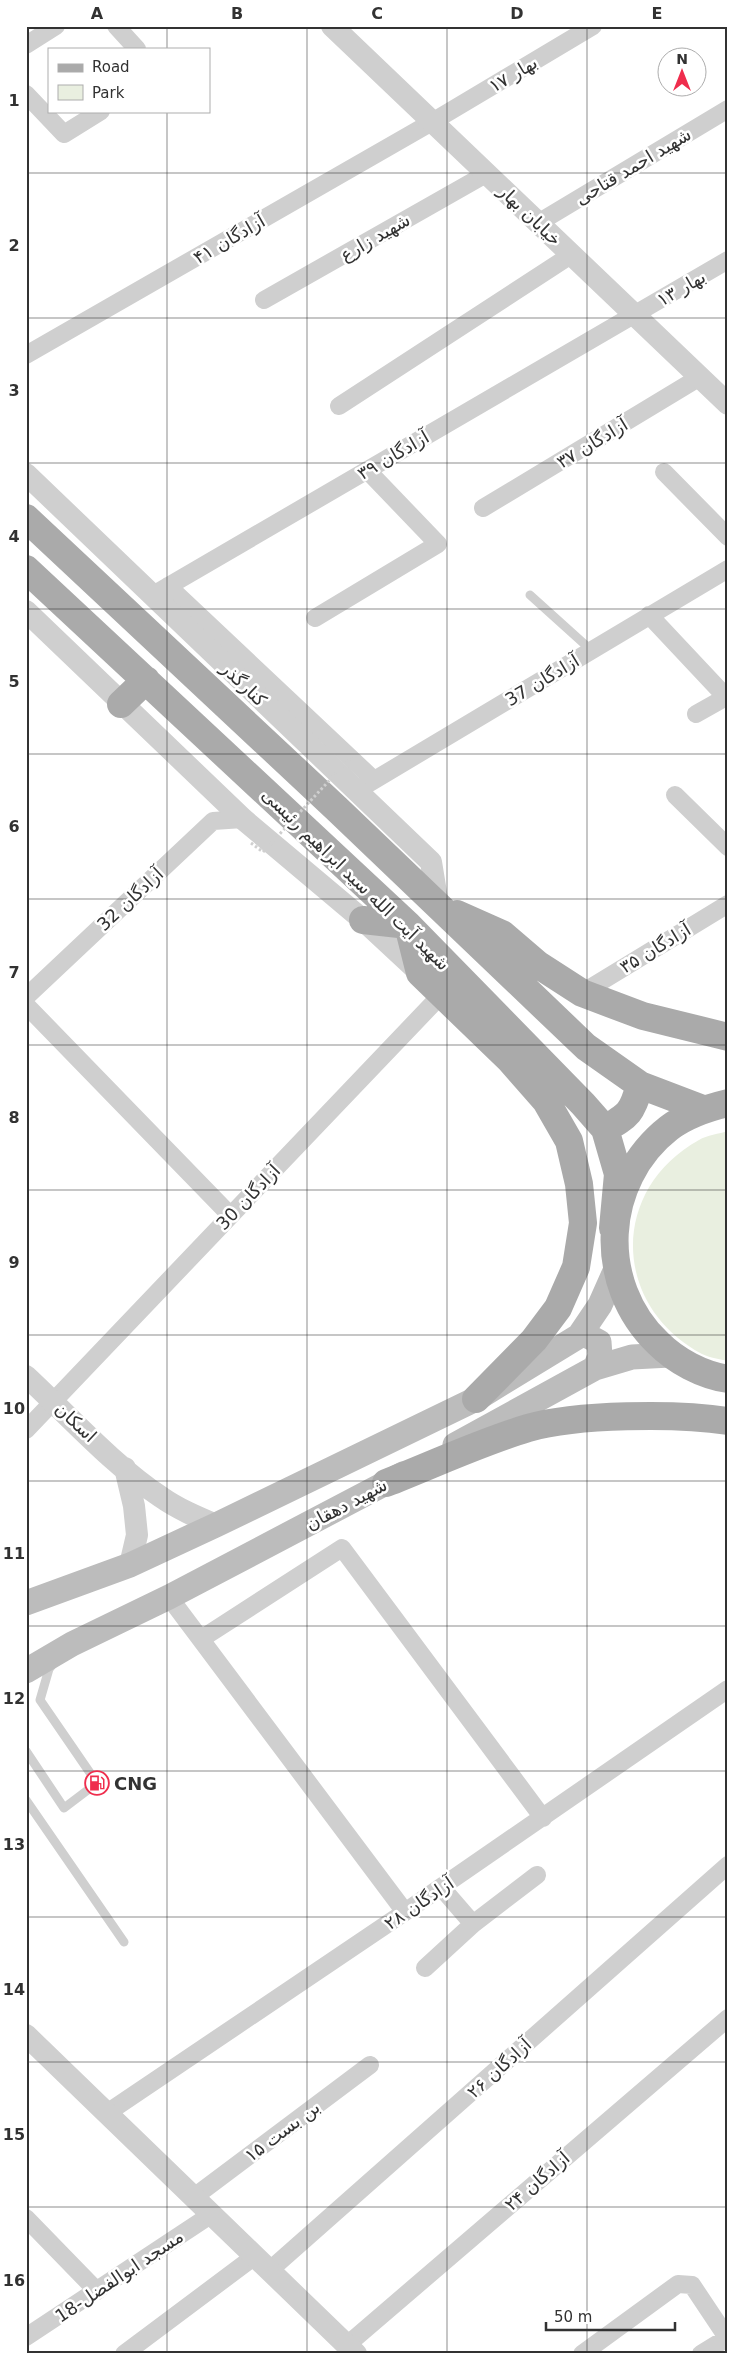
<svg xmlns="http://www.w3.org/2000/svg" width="754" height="2380" font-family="'DejaVu Sans','Noto Naskh Arabic',sans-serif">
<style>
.green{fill:#e9efe0}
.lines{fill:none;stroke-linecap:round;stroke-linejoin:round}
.service{stroke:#cfcfcf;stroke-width:9}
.minor{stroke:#cfcfcf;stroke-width:18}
.tertiary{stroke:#cfcfcf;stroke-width:22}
.secondary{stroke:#bcbcbc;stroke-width:25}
.primary{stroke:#aaa;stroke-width:28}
.path-bridge{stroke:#cfcfcf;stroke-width:3;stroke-dasharray:2.5 2.5;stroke-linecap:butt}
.grid{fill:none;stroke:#323232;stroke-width:1;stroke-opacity:0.55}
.labels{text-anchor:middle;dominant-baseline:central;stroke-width:5;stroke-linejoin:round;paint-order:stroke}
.street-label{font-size:18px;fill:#323232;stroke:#fff}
.poi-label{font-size:18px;font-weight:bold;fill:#323232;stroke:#fff;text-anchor:start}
.neatline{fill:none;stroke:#323232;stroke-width:2}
.grid-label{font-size:16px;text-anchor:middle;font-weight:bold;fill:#323232}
</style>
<rect width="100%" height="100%" fill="#fff"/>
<path class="green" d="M728,1131V1361C720,1359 710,1358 702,1354C612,1306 609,1190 699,1140C707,1135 719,1134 728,1131Z"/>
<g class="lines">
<path class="service" d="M530,595L591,650
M26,1751L64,1808L97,1783L40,1700L49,1669L53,1664
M26,1800L124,1942"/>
<path class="minor" d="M116,26L137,49
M26,45L56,26
M26,94L64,134L101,111
M538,223L728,109
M264,300L486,174
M26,355L432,122L593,26
M339,406L571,255
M664,472L728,537
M483,508L700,377
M168,586L374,780
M153,595L728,260
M649,615L726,697
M315,618L438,544L367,470
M696,714L728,696
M356,791L728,569
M675,795L728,847
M582,993L728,904
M26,997L213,821L243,819
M26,1005L230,1215
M26,1430L443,993
M169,1597L405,1912
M201,1639L342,1548L543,1818
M441,1887L473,1924L537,1875
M425,1968L473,1924
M107,2113L405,1912L728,1689
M194,2197L370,2065
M26,2218L97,2291
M270,2270L728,1865
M26,2337L212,2214
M347,2345L728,2018
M124,2354L255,2256
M582,2354L678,2284L692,2285L728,2339
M701,2354L727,2338"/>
<path class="tertiary" d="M332,26L728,404
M26,474L431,862L438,905
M26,611L243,819L363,920L420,973
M26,1376C68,1415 114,1466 161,1497C178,1509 197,1517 216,1525
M125,1468L134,1506L137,1535L130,1565
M26,2035L356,2354"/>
<path class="secondary" d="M579,1336L586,1335L599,1342L600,1356L595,1368
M455,1445L595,1368L632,1357L670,1355
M26,1603L130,1565L216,1525L476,1399L579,1336L600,1305L616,1269
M26,1671L72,1644L169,1597L403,1474"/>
<path class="primary" d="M26,518L337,809L586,1047L640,1085L703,1109
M26,569L408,925L583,1104L605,1129L618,1174L613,1228
M121,704L146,680
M457,914L502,934L537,964L582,993L643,1016L728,1037
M363,920L408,925L420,973L510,1060L546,1101L569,1141L579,1184L583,1223L576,1267L558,1308L534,1340L476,1399
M728,1103C707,1108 686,1115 669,1128C601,1181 596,1284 658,1343C676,1361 702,1375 728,1379
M605,1129C629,1115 632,1113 640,1085
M386,1483C432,1465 481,1442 528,1428C576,1414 677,1413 728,1421"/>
<path class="path-bridge" d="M251,843L263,852L352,756"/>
</g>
<path class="grid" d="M167,26V49M307,26V2354M447,26V2354M587,26V2354M167,111V2354M26,173H728M26,318H728M26,463H728M26,609H728M26,754H728M26,899H728M26,1045H728M26,1190H728M26,1335H728M26,1481H728M26,1626H728M26,1771H728M26,1917H728M26,2062H728M26,2207H728"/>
<defs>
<g id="fuel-ring" transform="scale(1.25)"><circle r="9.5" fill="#fff" stroke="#ef2d4d" stroke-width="1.5"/><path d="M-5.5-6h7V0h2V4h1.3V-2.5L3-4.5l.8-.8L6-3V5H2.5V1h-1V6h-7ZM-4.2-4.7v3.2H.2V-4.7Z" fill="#ef2d4d"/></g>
</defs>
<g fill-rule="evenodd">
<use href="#fuel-ring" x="97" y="1783"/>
</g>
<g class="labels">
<g class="street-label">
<text transform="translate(513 74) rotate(-31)">بهار ۱۷</text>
<text transform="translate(633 166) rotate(-31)">شهید احمد قتاحی</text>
<text transform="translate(530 215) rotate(44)">خیابان بهار</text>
<text transform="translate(375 237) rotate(-30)">شهید زارع</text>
<text transform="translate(229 239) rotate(-30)">آزادگان ۴۱</text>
<text transform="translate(681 288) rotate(-30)">بهار ۱۳</text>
<text transform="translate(592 443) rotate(-31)">آزادگان ۳۷</text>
<text transform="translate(393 455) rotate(-30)">آزادگان ۳۹</text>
<text transform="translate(542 680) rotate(-31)">آزادگان 37</text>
<text transform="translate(244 684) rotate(44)">کنارگذر</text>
<text transform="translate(356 879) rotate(44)">شهید آیت الله سید ابراهیم رئیسی</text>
<text transform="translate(130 899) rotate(-43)">آزادگان 32</text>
<text transform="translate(655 948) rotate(-31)">آزادگان ۳۵</text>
<text transform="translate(248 1197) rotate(-46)">آزادگان 30</text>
<text transform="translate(76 1422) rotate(43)">اسکان</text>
<text transform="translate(346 1504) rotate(-28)">شهید دهقان</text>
<text transform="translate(419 1903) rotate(-34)">۲۸ آزادگان</text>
<text transform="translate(499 2068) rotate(-42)">۲۶ آزادگان</text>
<text transform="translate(282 2131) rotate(-37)">بن بست ۱۵</text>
<text transform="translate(537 2181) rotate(-41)">۲۴ آزادگان</text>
<text transform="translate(119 2276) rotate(-34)">مسجد ابوالفضل-18</text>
</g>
<g class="poi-label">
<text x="114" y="1783">CNG</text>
</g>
</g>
<rect width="754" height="2380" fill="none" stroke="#ffffff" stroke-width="55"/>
<rect x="48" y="48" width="162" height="65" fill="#ffffff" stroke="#adadad"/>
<rect x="58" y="64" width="25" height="8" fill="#aaaaaa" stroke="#adadad"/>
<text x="92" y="72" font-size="15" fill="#323232">Road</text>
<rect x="58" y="85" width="25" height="15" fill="#e9efe0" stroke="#adadad"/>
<text x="92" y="98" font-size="15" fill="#323232">Park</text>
<g transform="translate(682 72)"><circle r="24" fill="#ffffff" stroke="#adadad"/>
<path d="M0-4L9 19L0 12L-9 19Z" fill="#ef2d4d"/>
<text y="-8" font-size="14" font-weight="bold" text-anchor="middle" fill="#323232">N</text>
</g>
<path d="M546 2322v8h129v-8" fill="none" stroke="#323232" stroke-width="2.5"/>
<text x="554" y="2322" font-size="15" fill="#323232" stroke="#ffffff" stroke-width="4" paint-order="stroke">50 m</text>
<rect x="28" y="28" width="698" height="2324" class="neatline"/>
<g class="grid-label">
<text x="97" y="19">A</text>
<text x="237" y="19">B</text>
<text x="377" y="19">C</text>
<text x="517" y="19">D</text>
<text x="657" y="19">E</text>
<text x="14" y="106">1</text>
<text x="14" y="251">2</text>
<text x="14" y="396">3</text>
<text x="14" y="542">4</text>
<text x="14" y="687">5</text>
<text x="14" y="832">6</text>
<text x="14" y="978">7</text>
<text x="14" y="1123">8</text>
<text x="14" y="1268">9</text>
<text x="14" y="1414">10</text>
<text x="14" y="1559">11</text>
<text x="14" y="1704">12</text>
<text x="14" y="1850">13</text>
<text x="14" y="1995">14</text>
<text x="14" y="2140">15</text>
<text x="14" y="2286">16</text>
</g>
</svg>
